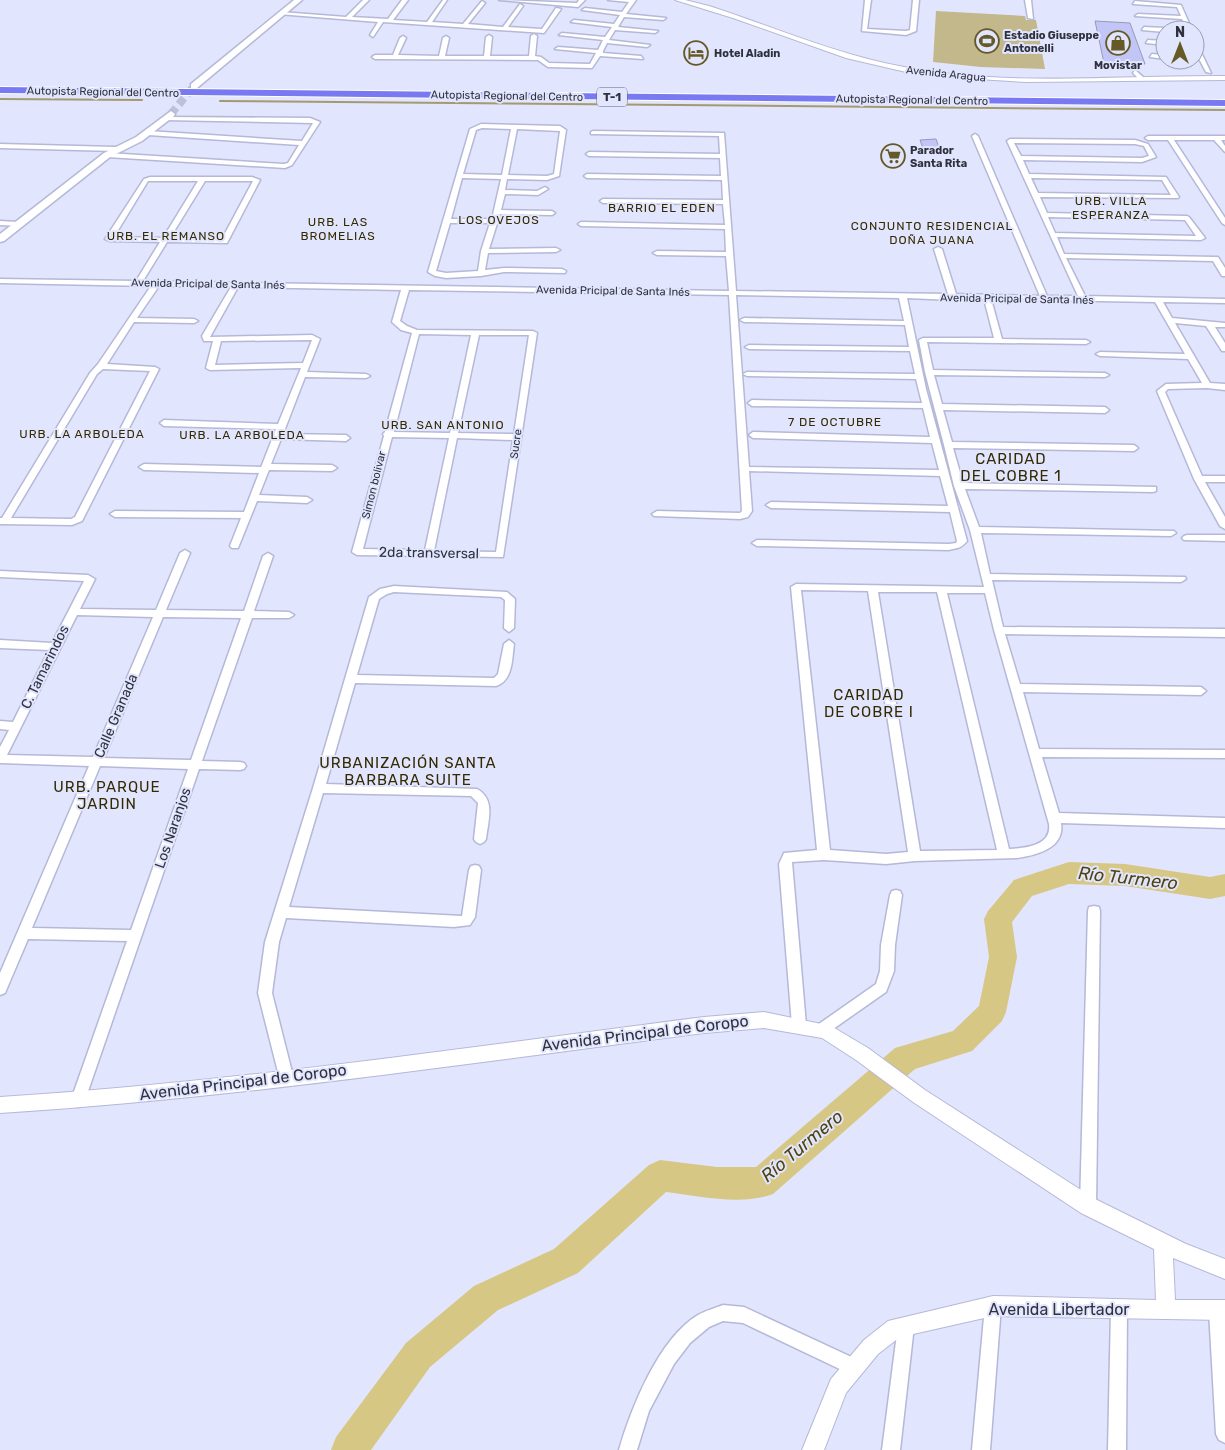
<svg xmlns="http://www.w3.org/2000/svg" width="1225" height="1450" font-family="Rubik,sans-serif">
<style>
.green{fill:#c2b88c}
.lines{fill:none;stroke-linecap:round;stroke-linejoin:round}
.stream{stroke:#a49a6f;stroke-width:2}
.river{fill:#d6c784;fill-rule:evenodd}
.building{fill:#c1c6f7;stroke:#979ab8}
.secondary-tunnel{stroke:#bec1d7;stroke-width:8;stroke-dasharray:8 4.5;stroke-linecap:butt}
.minor-casing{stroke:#b5b8d7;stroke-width:3}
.tertiary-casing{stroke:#b5b8d7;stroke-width:2}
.secondary-casing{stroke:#b5b8d7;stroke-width:3}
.motorway-casing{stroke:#fff;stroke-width:2}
.minor{fill:#fff;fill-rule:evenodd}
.tertiary{fill:#fff;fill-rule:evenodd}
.secondary{fill:#fff;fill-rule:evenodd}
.motorway{fill:#7979f2;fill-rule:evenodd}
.labels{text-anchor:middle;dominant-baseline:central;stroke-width:4;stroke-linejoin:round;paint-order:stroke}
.far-poi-label{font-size:11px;font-weight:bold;fill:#2f313d;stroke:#e2e5fe;text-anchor:start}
.far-street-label{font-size:11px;fill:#2f313d;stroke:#e2e5fe}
.shield{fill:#e2e5fe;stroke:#656777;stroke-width:1}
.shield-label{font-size:12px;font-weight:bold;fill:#2f313d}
.far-neighbourhood-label{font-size:12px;letter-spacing:1px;fill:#332a00;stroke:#e2e5fe}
.street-label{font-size:14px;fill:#2f313d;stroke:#e2e5fe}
.neighbourhood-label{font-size:15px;letter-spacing:1px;fill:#332a00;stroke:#e2e5fe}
.near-street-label{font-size:16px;fill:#2f313d;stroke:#e2e5fe}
.near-water-label{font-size:18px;font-style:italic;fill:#4f4410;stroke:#e2e5fe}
</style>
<rect width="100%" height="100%" fill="#e2e5fe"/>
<path class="green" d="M936,11L1025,16L1026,20H1036L1045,69L981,67L933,62Z"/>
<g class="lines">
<path class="stream" d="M0,99L142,100
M220,101L1225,110"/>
<path class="river" d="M1069,862L1125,864L1210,877L1225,874V896L1210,899L1125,886L1069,884L1032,896L1012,922L1017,957L1006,1012L1002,1021L972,1051L915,1069L773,1194C743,1206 697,1196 666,1192L578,1273L498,1310L430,1367L371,1450H331L336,1437L406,1343L474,1286L554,1249L649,1165L660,1160L717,1167H756L895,1048L953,1031L979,1006L989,957L984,919L988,911L1014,880Z"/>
</g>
<path class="building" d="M1095,21L1130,23L1145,64L1104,63Z
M936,139L941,153L924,151L920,140Z"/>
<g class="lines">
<path class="secondary-tunnel" d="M171,114L194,86"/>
<g class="minor-casing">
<path id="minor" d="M363,0H369L352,17L388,19L402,0H408L393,20L427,22L443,0H447L432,22L463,24L482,1L485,3L468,24L503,27L520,4L523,6L508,27L542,29L556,8L561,9L544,33L383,22L373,37L370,35L378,22L278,14L281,12L346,17Z
M499,0L577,3L579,0H585L578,7Z
M608,0H636L626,14L666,18L663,20L624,17L618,27L658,31L655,33L615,30L609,40L650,45L647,47L607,43L603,51V53L641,56L643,59L600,56L592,68L548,67L538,60L375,59L372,57L375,55H393L400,38L403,36L406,38L398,55L439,56L443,38L446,36L449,38L445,56H484L486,37L489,35L492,37L490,56H529L531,36L534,34L537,36L535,56L541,57L549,63L590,64L596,53L555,49L558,47L598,50L603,40L559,35L562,33L605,37L612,27L571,22L574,20L614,24L620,15L582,10L585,8L622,12L629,2Z
M865,0H871L867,29L906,31L910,30L913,0H919L916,31L906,35L862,31Z
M1025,0H1031L1033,19L1028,18Z
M1135,1L1181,5L1192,30H1186L1182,19L1135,16L1138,14L1181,16L1177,7L1133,4Z
M1144,27L1165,28L1168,30L1165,32L1142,30Z
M1148,40L1165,41V45L1146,43Z
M1195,44L1198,46L1211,73L1206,72L1195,51Z
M1152,54L1165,55V59L1150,57Z
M1135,70L1143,77V79H1139L1133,73Z
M166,117L310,118L320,122L292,165L285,168L107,157L104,155L107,153L284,164L288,163L299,145L148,135L145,133L148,131L302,141L313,123L164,120V118Z
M481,124L560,126L566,130L559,176L547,180L507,179L505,190L537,191L545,187L548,189L538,195L505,194L501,210L552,211L555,213L552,215L500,214L489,249L556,248L560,250L556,252L488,253L485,270L504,268L562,269L566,271L565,273L504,272L481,276L446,278L435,276L428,272L470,129ZM482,128L511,129L502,175L463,174L476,130ZM517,129L560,131L554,174L547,176L508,175ZM462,178L501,179L492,219H451ZM450,223H490L481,251L478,271L446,273L436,271Z
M593,131L724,133L736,291L948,294L934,249L938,247L942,249L956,294L1040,296L972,136L975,134L978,136L1047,296H1078L1007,141L1010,139L1135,140L1148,144L1156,157L1142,162L1023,160L1029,174L1166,177L1179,197L1178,198L1040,197L1047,213L1187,216L1189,217L1205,238L1201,240L1057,237L1064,254L1215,257H1218L1225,268V276H1222L1213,261L1066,258L1085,296L1225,299V303L1163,302L1172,318L1225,323V327H1215L1225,343V351H1222L1206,326L1175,323L1210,383L1225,384V390L1207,388L1168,389L1165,392L1202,476H1225V482H1205L1225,517V529L1220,526L1194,479L1157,391L1166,384L1202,383L1188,359L1100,356L1096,354L1100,352L1185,354L1155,302L991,299L1002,339L1086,340L1090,342L1086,344L927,342L933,370L1105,373L1109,375L1105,377L934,375L942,404L1105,407L1109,410L1105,413L943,410L952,442L1134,445L1138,448L1134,451L953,448L963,483L1156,487V491L1153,492L965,489L979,527L1174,531L1176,533L1171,536L981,533L990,574L1185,577L1186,579L1181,582L992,580L1003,627L1225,629V637L1005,634L1020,684L1201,687L1206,691L1201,695L1023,692L1039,749L1225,750V758L1042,757L1059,813L1225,818V828L1061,823C1065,848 1037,855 1017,858L915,861L886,864L824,860L792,862L806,1025L804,1029L799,1031L794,1029L792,1025L779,864L784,853L817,850L791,587L796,584L984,587L970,530L954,486L944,445L925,372L919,340L923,338H994L984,299L953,300L907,298L926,389L967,541C962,548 957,548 949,550L757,546L752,543L757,540L949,544L956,543L957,541L950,512L771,508L766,505L771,502L948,506L940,476L749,471L752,511L748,517L740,519L654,516L652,514L657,511L740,513L742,511L729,295L409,290L400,321L407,326L417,330L533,331L537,333L503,557L357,555L352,552L384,436L383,434L385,432L412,333L401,330L392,322L401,290L238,287L210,337L312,335L320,339L307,372L366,374L370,376L366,378L305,377L283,434L346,435L350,438L346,441L281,439L271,464L332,465L337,468L332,471L269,470L259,495L307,497L312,500L307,503L257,501L238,548H232L230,546L241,518L115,517L110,514L115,511L244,512L259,473L144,470L139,467L144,464L261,467L262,465L276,429L164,426L160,423L164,420L278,424L301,368L210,370L206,368L213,341H204L202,336L231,287L159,286L137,318L194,319L198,321L194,323L134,322L107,364L155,367L159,369L82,521L72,525L0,524V518H2L90,373L98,364L151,286L0,283V279L136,281L160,242L109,241L105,239L144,179L150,177H252L260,180L227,243L167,242L143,281L729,291L726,256L657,255L653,253L657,251L726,252L725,229L581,226L578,224L581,222L725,225L723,204L603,203L600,201L603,199L723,200L722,180L587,178L584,176L587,174L721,176L720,158L589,156L586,154L589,152L720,154L719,136L591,134V132ZM1014,143L1135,144L1144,146L1149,156L1142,158L1021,156ZM1031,178L1162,180L1171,195L1038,193ZM148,181H198L163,238L114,237ZM205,181H253L222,239L170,238ZM1048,217L1185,220L1196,236L1055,233ZM736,295L899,298L904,321L744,318L740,320L744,322L905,325L909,347L749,345L745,347L749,349L910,351L915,374L747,372L743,374L747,376L916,379L922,403L752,400L748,403L752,406L923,408L930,437L753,432L749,435L753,438L932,443L939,470L749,467ZM419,334L471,335L450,433L394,432ZM479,335H529L514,434L458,433ZM312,340L303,363L215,365L221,341ZM103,369L150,371L75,517L71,519L11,518L97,374ZM392,437L449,438L425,550L363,549ZM457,438L513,440L496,552L434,551ZM801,590L868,591L908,852L886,854L830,850ZM878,592H937L997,850L920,851ZM947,593H985L994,630L1049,824C1052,846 1025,848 1009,849Z
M1225,136V140H1221L1225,146V152L1214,140H1174L1225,218V225L1222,223L1168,140H1148L1145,138L1148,136Z
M0,144L116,147L119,149L116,151L0,148Z
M0,221L18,222L21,224L18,226L0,225Z
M1187,535H1225V541L1184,540L1182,538L1184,536Z
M185,550L190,553L166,610L244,611L263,556L268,553L273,556L254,611L289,612L294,615L289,618H252L202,761L240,762L244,763L246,766L244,769L240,770L199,769L85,1100L83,1105L78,1107L73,1105L71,1100L127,941L28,939L5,993L0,995V973L89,766L0,763V747L9,730L0,729V721L13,722L49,650L0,648V640L52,643L84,581L0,577V571L88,575L95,579L80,609L156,610L180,553ZM77,615L153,617L93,757L7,755ZM163,617L241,618L191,760L104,758ZM100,766L188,769L131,930L32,928Z
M394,586L507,592L515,599L514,628L509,632L504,628L505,600L501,597L394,592L387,594L379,599L357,675L494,678L498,674L504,644L509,640L514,644C512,658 513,681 496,686L355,683L326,784L477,789C496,799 488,821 486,839L484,842L480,844L476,842L474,839L478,803L471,796L323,793L289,907L462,916L469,870L471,866L475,865L479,866L481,870L475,917L470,925L454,927L286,918L279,942L272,993L293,1076L291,1081L286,1083L281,1081L279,1076L258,993L265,942L313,788L369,597L380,589Z
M896,890L900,891L902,895L895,945L894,971L886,992L826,1034L821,1036L816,1034L814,1030L816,1026L876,984L880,971L881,945L890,895L892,891Z
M1094,906L1099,907L1100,911L1096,1206L1093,1211L1088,1214L1083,1211L1080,1206L1088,911L1089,907Z
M993,1298L999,1300L1001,1306L990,1450H972L985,1306L987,1300Z
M1119,1301L1125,1303L1127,1309L1126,1450H1108L1111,1309L1113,1303Z
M1217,1303L1223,1305L1225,1311V1443L1219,1440L1216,1434L1209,1311L1211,1305Z
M723,1305L744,1307L860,1361L862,1367L860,1373L854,1375L848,1373L743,1323L723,1321L709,1327L690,1343L674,1364L649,1411L637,1450H619C631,1408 659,1338 698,1315C705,1311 715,1308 723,1305Z
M906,1318L912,1320L914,1326L900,1450H882L898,1326L900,1320Z"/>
</g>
<g class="tertiary-casing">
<path id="tertiary" d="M675,0H685L709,6C774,27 837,55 904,67C1009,87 1119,75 1225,76V80L1026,82L946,77L906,72L846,58L733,18Z
M764,1012L831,1026L868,1048L925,1090L1095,1199L1186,1244L1225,1259V1279L1173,1258L1175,1300H1225V1320L993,1316L900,1337L878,1354L846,1393L824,1450H802L831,1379L864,1340L888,1321L993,1296L1156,1300L1154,1249L1081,1213L913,1102L856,1060L822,1038L764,1028L704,1033C470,1063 236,1098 0,1113V1097C236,1082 470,1047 704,1017Z"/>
</g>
<g class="secondary-casing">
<path id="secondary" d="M294,0H302L197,88H191V84Z
M171,111L175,114L174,116L142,141L110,157L4,241L0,242V234L104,153L136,137Z"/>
</g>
<g class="motorway-casing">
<path id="motorway" d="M0,87L1225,100V106L0,93Z"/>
</g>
<use href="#minor" class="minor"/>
<use href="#tertiary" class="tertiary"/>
<use href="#secondary" class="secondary"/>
<use href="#motorway" class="motorway"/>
</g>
<defs>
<g id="stadium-ring" transform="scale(1.25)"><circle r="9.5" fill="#e2e5fe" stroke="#655926" stroke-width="1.5"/><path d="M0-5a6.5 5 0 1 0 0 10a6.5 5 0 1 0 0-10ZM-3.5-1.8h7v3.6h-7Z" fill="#655926"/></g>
<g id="shop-ring" transform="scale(1.25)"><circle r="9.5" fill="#e2e5fe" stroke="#655926" stroke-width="1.5"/><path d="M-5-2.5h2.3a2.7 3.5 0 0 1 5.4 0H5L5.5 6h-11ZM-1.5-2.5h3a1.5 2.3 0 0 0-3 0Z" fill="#655926"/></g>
<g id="hotel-ring" transform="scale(1.25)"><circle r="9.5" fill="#e2e5fe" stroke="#655926" stroke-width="1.5"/><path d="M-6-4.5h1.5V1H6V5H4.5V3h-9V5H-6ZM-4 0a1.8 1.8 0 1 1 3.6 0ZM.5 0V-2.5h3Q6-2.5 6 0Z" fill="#655926"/></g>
<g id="supermarket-ring" transform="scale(1.25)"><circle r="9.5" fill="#e2e5fe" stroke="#655926" stroke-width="1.5"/><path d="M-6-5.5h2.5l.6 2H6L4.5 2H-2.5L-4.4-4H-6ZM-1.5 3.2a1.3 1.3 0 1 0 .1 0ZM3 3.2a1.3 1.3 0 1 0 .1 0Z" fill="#655926"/></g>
</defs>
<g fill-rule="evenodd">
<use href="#stadium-ring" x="987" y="41"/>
<use href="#shop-ring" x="1118" y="43"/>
<use href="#hotel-ring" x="696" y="53"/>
<use href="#supermarket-ring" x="893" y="156"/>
</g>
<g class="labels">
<g class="far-poi-label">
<text x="1004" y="35">Estadio Giuseppe<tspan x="1004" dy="13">Antonelli</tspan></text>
<text x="714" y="53">Hotel Aladin</text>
<text x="1118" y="65" text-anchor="middle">Movistar</text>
<text x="910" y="150">Parador<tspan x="910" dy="13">Santa Rita</tspan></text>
</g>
<g class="far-street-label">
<text transform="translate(946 74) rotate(6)">Avenida Aragua</text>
<text transform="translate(103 92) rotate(1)">Autopista Regional del Centro</text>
<text transform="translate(507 96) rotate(1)">Autopista Regional del Centro</text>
<text transform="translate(912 100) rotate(1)">Autopista Regional del Centro</text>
<text transform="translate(208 284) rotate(1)">Avenida Pricipal de Santa Inés</text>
<text transform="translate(613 291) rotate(1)">Avenida Pricipal de Santa Inés</text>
<text transform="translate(1017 299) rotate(1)">Avenida Pricipal de Santa Inés</text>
<text transform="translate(516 444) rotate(-82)">Sucre</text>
<text transform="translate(374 485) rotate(-76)">Simon bolivar</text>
</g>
<rect class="shield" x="597" y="87.5" width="30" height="19" rx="4"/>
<g class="shield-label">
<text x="612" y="97">T-1</text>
</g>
<g class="far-neighbourhood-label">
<text x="1111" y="201">URB. VILLA<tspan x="1111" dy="14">ESPERANZA</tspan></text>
<text x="662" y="208">BARRIO EL EDEN</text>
<text x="499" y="220">LOS OVEJOS</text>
<text x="338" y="222">URB. LAS<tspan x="338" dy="14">BROMELIAS</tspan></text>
<text x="932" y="226">CONJUNTO RESIDENCIAL<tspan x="932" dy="14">DOÑA JUANA</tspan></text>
<text x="166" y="236">URB. EL REMANSO</text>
<text x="835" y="422">7 DE OCTUBRE</text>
<text x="443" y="425">URB. SAN ANTONIO</text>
<text x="82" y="434">URB. LA ARBOLEDA</text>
<text x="242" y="435">URB. LA ARBOLEDA</text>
</g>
<g class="street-label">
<text transform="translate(429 553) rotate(1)">2da transversal</text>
<text transform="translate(45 667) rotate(-64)">C. Tamarindos</text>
<text transform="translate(116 716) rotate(-67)">Calle Granada</text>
<text transform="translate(173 828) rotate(-71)">Los Naranjos</text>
</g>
<g class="neighbourhood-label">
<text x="1011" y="459">CARIDAD<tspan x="1011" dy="17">DEL COBRE 1</tspan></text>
<text x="869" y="695">CARIDAD<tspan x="869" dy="17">DE COBRE I</tspan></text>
<text x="408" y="763">URBANIZACIÓN SANTA<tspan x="408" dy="17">BARBARA SUITE</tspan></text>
<text x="107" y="787">URB. PARQUE<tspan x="107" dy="17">JARDIN</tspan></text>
</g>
<g class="near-street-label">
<text transform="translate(645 1033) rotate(-7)">Avenida Principal de Coropo</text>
<text transform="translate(243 1082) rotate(-7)">Avenida Principal de Coropo</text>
<text x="1059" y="1309">Avenida Libertador</text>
</g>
<g class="near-water-label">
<text transform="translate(1128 878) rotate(6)">Río Turmero</text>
<text transform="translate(802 1146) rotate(-40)">Río Turmero</text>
</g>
</g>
<g transform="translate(1180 45)"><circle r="24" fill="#e2e5fe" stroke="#9a9db1"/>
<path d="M0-4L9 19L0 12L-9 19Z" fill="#655926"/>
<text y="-8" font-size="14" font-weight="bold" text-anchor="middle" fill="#2f313d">N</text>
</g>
</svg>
